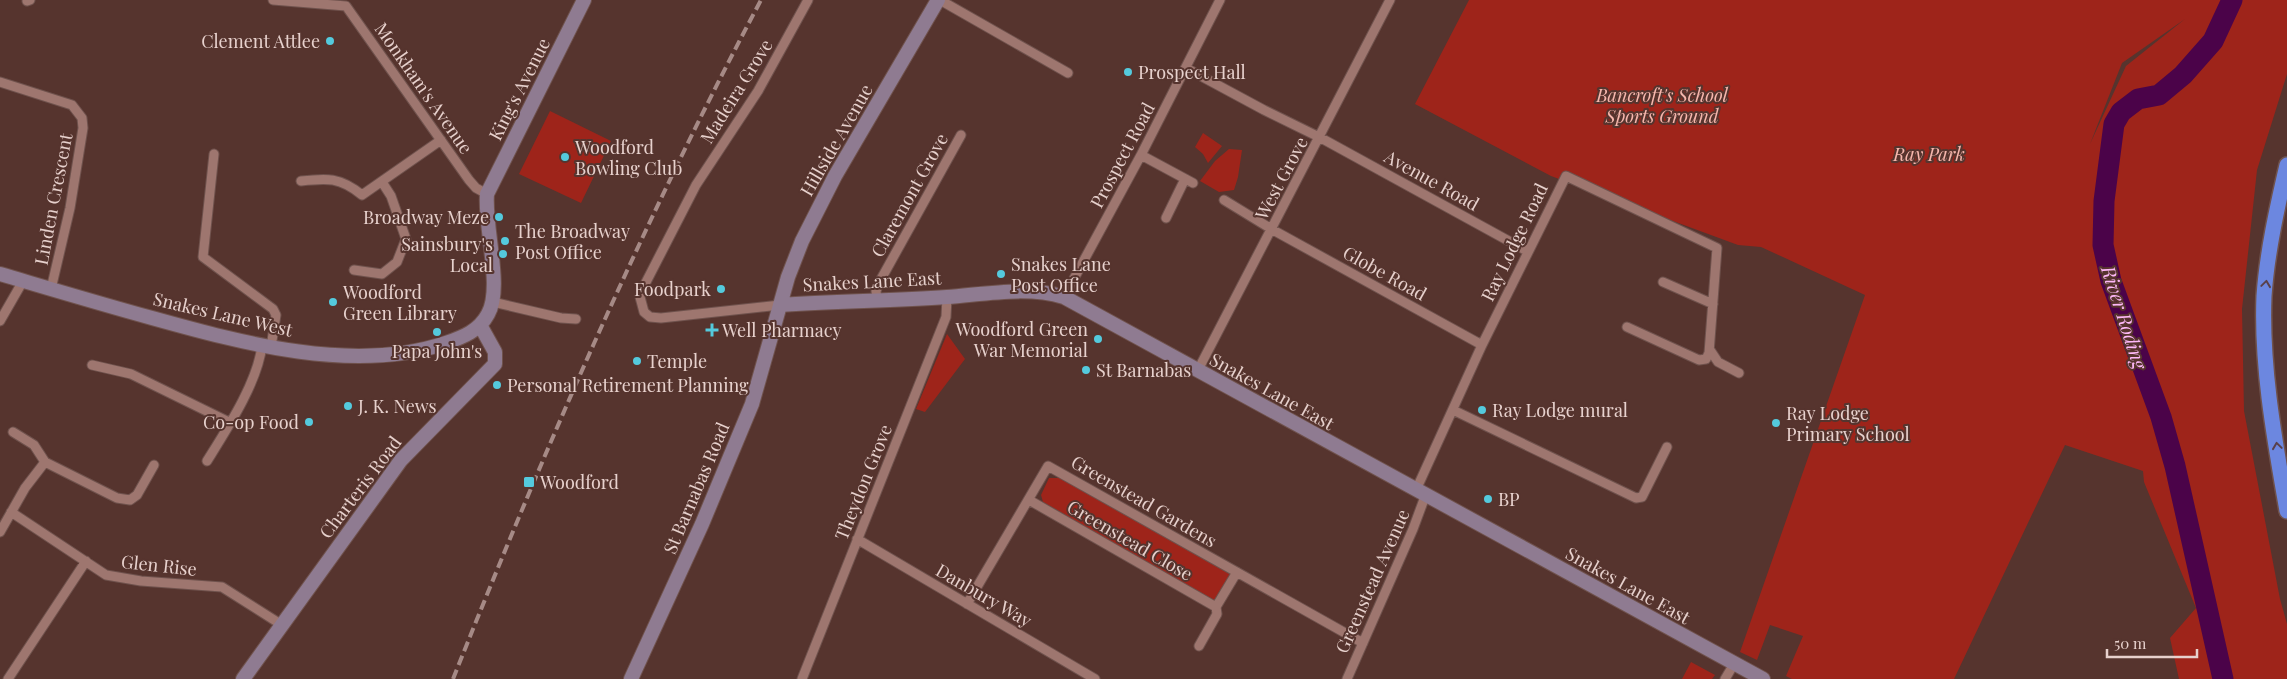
<svg xmlns="http://www.w3.org/2000/svg" width="2287" height="679" font-family="'Playfair Display',serif">
<style>
.green{fill:#9e241a;fill-rule:evenodd}
.lines{fill:none;stroke-linecap:round;stroke-linejoin:round}
.river{stroke:#4b0349;stroke-width:21}
.street-casing{stroke:#6f524d;stroke-width:11}
.secondary-casing{stroke:#6f524d;stroke-width:16}
.highway-casing{stroke:#6f524d;stroke-width:18}
.street{stroke:#9e766f;stroke-width:9}
.secondary{stroke:#8f7b91;stroke-width:14}
.highway{stroke:#6c87e0;stroke-width:15}
.rail{stroke:#a68a86;stroke-width:4;stroke-dasharray:10 5;stroke-linecap:butt}
.oneway{stroke:#594049}
.poi-dot{fill:#54cadd;stroke:#56342e;stroke-width:2}
.labels{text-anchor:middle;dominant-baseline:central;stroke-width:4;stroke-linejoin:round;paint-order:stroke}
.poi-label{font-size:18px;fill:#e7d1cd;stroke:#56342e;text-anchor:start}
.street-label{font-size:18px;fill:#e7d1cd;stroke:#56342e}
.park-label{font-size:18px;font-style:italic;fill:#f7b7ad;stroke:#56342e}
.water-label{font-size:19px;font-style:italic;fill:#feb8f8;stroke:#56342e}
</style>
<rect width="100%" height="100%" fill="#56342e"/>
<path class="green" d="M1469,0H2287V74L2257,170L2242,309L2244,411L2280,599L2287,624V679H2179L2170,638L2196,608L2144,482L2143,471L2065,445L1954,679H1792L1786,676L1803,636L1770,625L1757,660L1740,652L1865,295L1761,247L1738,245L1551,176L1415,104ZM2185,19L2126,66L2090,144L2122,63Z
M550,111L611,141L581,203L519,174Z
M1203,133L1222,146L1208,163L1203,154L1195,147Z
M1229,149L1242,150L1238,177L1234,190L1219,192L1200,181L1215,161Z
M947,334L965,359L925,412L916,409Z
M1049,478H1063L1232,575L1215,602L1043,502L1041,495Z
M1691,662L1715,675L1712,679H1682Z"/>
<g class="lines">
<path class="river" d="M2223,679L2175,466L2161,417L2111,281L2103,245L2104,201L2114,124L2121,112L2138,99L2159,95L2183,75L2213,41L2232,0"/>
<g class="street-casing">
<path id="street" d="M273,0L346,6L469,180L476,188L487,194
M940,0L1068,73
M27,1L30,0
M1186,68L1264,110L1321,138L1527,251
M0,82L72,105L82,118L83,128L70,208L51,289
M214,154L203,257L273,309L276,315L271,347
M1141,155L1193,183
M301,181C327,178 340,177 362,195L441,140
M1224,200L1273,230L1482,345
M1166,218L1185,179
M354,270L382,274L397,262L406,239L391,196L382,182
M1663,282L1713,304
M1064,297L1141,155L1220,0
M877,300L876,291L880,281L961,135
M493,302L561,318L576,319
M780,305L661,318L650,317L644,312L640,297L643,288L696,185L758,91L808,0
M0,321L23,281
M1710,350L1718,362L1739,373
M92,365L131,374L231,423
M1198,370L1390,0
M1453,410L1636,498L1642,497L1667,447
M13,432L34,445L45,462L117,498L130,500L137,495L154,465
M207,461C227,429 258,382 262,345
M1416,490L1482,345L1566,176L1717,248L1709,353L1706,359L1699,360L1627,327
M1029,500L1216,607
M11,512L106,575L141,581L222,587L282,625
M0,532L25,488L45,462
M857,539L1095,679
M967,604L1048,466L1363,643
M1199,646L1217,614L1216,607L1237,572
M8,679L86,561
M802,679L946,317L947,297
M1347,679L1413,529L1426,494
M1725,679L1734,664"/>
</g>
<g class="secondary-casing">
<path id="secondary" d="M0,274C51,289 101,304 152,318C242,343 354,374 446,343C463,337 479,331 488,314C503,288 484,227 487,194L584,0
M780,305C835,301 891,301 947,297C986,294 1027,286 1064,297L1763,679
M243,679L401,460L495,364V352L480,325
M631,679L702,524L752,404L788,277L802,241L835,176L938,0"/>
</g>
<g class="highway-casing">
<path id="highway" d="M2287,165C2277,208 2267,253 2264,296C2261,367 2275,442 2287,511"/>
</g>
<use href="#street" class="street"/>
<use href="#secondary" class="secondary"/>
<use href="#highway" class="highway"/>
<path class="rail" d="M453,679C545,448 644,220 761,0"/>
</g>
<defs><path id="oneway-chevron" d="M-2-3.5L2.5 0L-2 3.5" fill="none" stroke-width="1.6" stroke-linecap="round" stroke-linejoin="round" transform="scale(1.25)"/></defs>
<g class="oneway">
<use href="#oneway-chevron" transform="translate(2266 284) rotate(-82)"/>
<use href="#oneway-chevron" transform="translate(2277 446) rotate(-98)"/>
</g>
<g class="poi-dot">
<circle cx="330" cy="41" r="5"/>
<circle cx="1128" cy="72" r="5"/>
<circle cx="565" cy="157" r="5"/>
<circle cx="499" cy="217" r="5"/>
<circle cx="505" cy="241" r="5"/>
<circle cx="503" cy="254" r="5"/>
<circle cx="1001" cy="274" r="5"/>
<circle cx="721" cy="289" r="5"/>
<circle cx="333" cy="302" r="5"/>
<path d="M709.5 322.5h5v5h5v5h-5v5h-5v-5h-5v-5h5z"/>
<circle cx="437" cy="332" r="5"/>
<circle cx="1098" cy="339" r="5"/>
<circle cx="637" cy="361" r="5"/>
<circle cx="1086" cy="370" r="5"/>
<circle cx="497" cy="385" r="5"/>
<circle cx="348" cy="406" r="5"/>
<circle cx="1482" cy="410" r="5"/>
<circle cx="309" cy="422" r="5"/>
<circle cx="1776" cy="423" r="5"/>
<rect x="523" y="476" width="12" height="12" rx="2.5"/>
<circle cx="1488" cy="499" r="5"/>
</g>
<g class="labels">
<g class="poi-label">
<text x="320" y="41" text-anchor="end">Clement Attlee</text>
<text x="1138" y="72">Prospect Hall</text>
<text x="575" y="147">Woodford<tspan x="575" dy="21">Bowling Club</tspan></text>
<text x="489" y="217" text-anchor="end">Broadway Meze</text>
<text x="515" y="231">The Broadway<tspan x="515" dy="21">Post Office</tspan></text>
<text x="493" y="244" text-anchor="end">Sainsbury's<tspan x="493" dy="21">Local</tspan></text>
<text x="1011" y="264">Snakes Lane<tspan x="1011" dy="21">Post Office</tspan></text>
<text x="711" y="289" text-anchor="end">Foodpark</text>
<text x="343" y="292">Woodford<tspan x="343" dy="21">Green Library</tspan></text>
<text x="1088" y="329" text-anchor="end">Woodford Green<tspan x="1088" dy="21">War Memorial</tspan></text>
<text x="722" y="330">Well Pharmacy</text>
<text x="437" y="351" text-anchor="middle">Papa John's</text>
<text x="647" y="361">Temple</text>
<text x="1096" y="370">St Barnabas</text>
<text x="507" y="385">Personal Retirement Planning</text>
<text x="358" y="406">J. K. News</text>
<text x="1492" y="410">Ray Lodge mural</text>
<text x="1786" y="413">Ray Lodge<tspan x="1786" dy="21">Primary School</tspan></text>
<text x="299" y="422" text-anchor="end">Co-op Food</text>
<text x="540" y="482">Woodford</text>
<text x="1498" y="499">BP</text>
</g>
<g class="street-label">
<text transform="translate(424 88) rotate(55)">Monkham's Avenue</text>
<text transform="translate(519 89) rotate(-63)">King's Avenue</text>
<text transform="translate(736 91) rotate(-58)">Madeira Grove</text>
<text transform="translate(836 140) rotate(-60)">Hillside Avenue</text>
<text transform="translate(1122 155) rotate(-62)">Prospect Road</text>
<text transform="translate(1281 178) rotate(-62)">West Grove</text>
<text transform="translate(1432 180) rotate(29)">Avenue Road</text>
<text transform="translate(909 195) rotate(-61)">Claremont Grove</text>
<text transform="translate(53 199) rotate(-79)">Linden Crescent</text>
<text transform="translate(1514 242) rotate(-64)">Ray Lodge Road</text>
<text transform="translate(1385 273) rotate(29)">Globe Road</text>
<text transform="translate(872 281) rotate(-3)">Snakes Lane East</text>
<text transform="translate(223 314) rotate(13)">Snakes Lane West</text>
<text transform="translate(1272 391) rotate(29)">Snakes Lane East</text>
<text transform="translate(863 482) rotate(-68)">Theydon Grove</text>
<text transform="translate(360 487) rotate(-53)">Charteris Road</text>
<text transform="translate(696 488) rotate(-67)">St Barnabas Road</text>
<text transform="translate(1144 501) rotate(30)">Greenstead Gardens</text>
<text transform="translate(1130 540) rotate(30)">Greenstead Close</text>
<text transform="translate(159 565) rotate(6)">Glen Rise</text>
<text transform="translate(1372 581) rotate(-66)">Greenstead Avenue</text>
<text transform="translate(1628 585) rotate(29)">Snakes Lane East</text>
<text transform="translate(984 595) rotate(30)">Danbury Way</text>
</g>
<g class="park-label">
<text x="1662" y="95">Bancroft's School<tspan x="1662" dy="21">Sports Ground</tspan></text>
<text x="1929" y="154">Ray Park</text>
</g>
<g class="water-label">
<text transform="translate(2125 317) rotate(72)">River Roding</text>
</g>
</g>
<path d="M2107 649v8h90v-8" fill="none" stroke="#e7d1cd" stroke-width="2.5"/>
<text x="2114" y="649" font-size="15" fill="#e7d1cd" stroke="#56342e" stroke-width="4" paint-order="stroke">50 m</text>
</svg>
